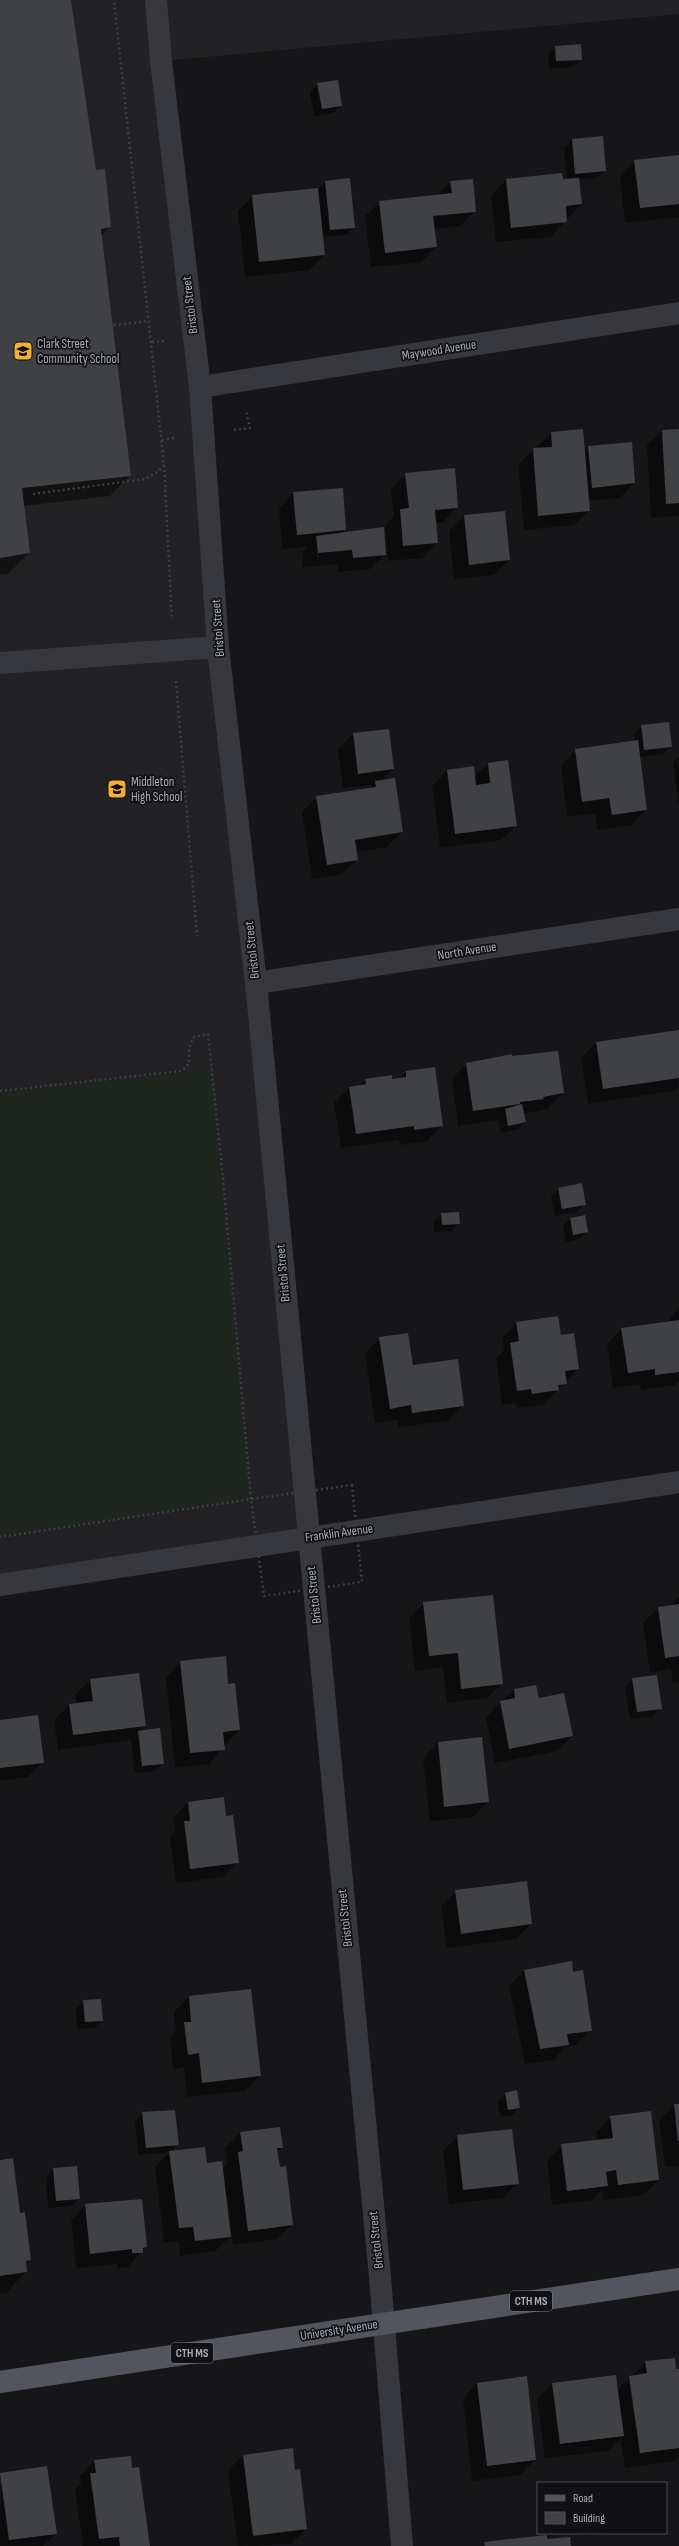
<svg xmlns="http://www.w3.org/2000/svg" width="679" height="2546" font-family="'Sofia Sans Condensed',sans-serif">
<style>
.built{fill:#222225}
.grass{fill:#1e261f}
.shadow{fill:#0007;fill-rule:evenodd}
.building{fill:#404145}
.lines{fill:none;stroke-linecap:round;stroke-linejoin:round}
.path{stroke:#3d3f44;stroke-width:2.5;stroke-dasharray:2 3;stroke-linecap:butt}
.minor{stroke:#37383d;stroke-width:22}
.major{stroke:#53555c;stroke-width:22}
.labels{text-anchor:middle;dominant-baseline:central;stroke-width:3.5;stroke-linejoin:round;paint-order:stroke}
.shield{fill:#111113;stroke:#7b7e86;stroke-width:1}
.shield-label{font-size:12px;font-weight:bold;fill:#a8adb8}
.street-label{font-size:13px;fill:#a8adb8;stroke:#111113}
.poi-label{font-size:13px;fill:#a8adb8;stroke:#111113;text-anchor:start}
</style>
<rect width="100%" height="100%" fill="#161618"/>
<path class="built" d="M0,0H679V14L161,61L308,1537L0,1585Z"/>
<path class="grass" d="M212,1070L251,1499L0,1537V1093Z"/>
<path class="shadow" d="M0,0H70L95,171L110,226L101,236L130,476L110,496L23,506L29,553L8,574L0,575Z
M556,47L581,60L573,67L549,69L548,55Z
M318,84L341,105L333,113L314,116L310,92Z
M602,138L604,171L597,178L578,180L581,204L551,237L496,242L491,195L506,180H567L564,148L572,140Z
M679,156V217L625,223L620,176L635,161Z
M326,182L354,227L346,235L322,237L324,255L309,270L245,277L238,211L253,196L318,189Z
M451,182L475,211L460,226L434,229L436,247L421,262L371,267L365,216L380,202L437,195Z
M679,430V516L651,518L647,445L662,431Z
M552,433L584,452L588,447L634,483L620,498L588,501L589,510L574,525L524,530L518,464Z
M406,474L457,508L442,523H435L437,543L422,558L388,561L385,525L394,516L391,489Z
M294,493L345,530L341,534L385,554L370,569L338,572V564L303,567L302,552L307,547L282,549L279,508ZM316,549H318L319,558H317Z
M464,516L509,560L494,575L454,579L449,531Z
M642,726L671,746L663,754L639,757L646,810L631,825L597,830L595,813L567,817L561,765L576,750L635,741L634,734Z
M388,730L393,769L381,781L402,832L387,847L356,852L357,860L342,874L312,879L302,812L317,797L368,790L373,785L343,788L338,749L353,734Z
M679,757V807L673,763Z
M488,764L516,826L501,840L440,848L432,786L447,771L473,767L474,777Z
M679,1031L678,1090L588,1104L581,1058L596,1043Z
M511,1057L563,1093L548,1108L524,1114L525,1122L518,1129L501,1133L498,1120L458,1126L452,1078L467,1064Z
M406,1072L442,1126L427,1141L400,1145L399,1140L341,1148L334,1103L349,1088L359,1086L366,1080L399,1079Z
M559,1189L584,1204L577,1212L555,1216L551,1197Z
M442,1214L459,1224L451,1231L434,1232V1221Z
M570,1219L587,1232L580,1239L566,1242L563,1226Z
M679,1308V1381L675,1385L641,1390L640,1384L613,1388L607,1344L622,1329L667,1322Z
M517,1323L560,1336L578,1369L543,1405L517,1408L516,1403L502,1405L496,1358L504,1351L502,1338Z
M380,1338L412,1367L463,1406L448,1421L398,1427L397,1420L375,1423L365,1353Z
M679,1597V1682L673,1683L671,1669L650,1673L643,1623L658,1608L670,1606Z
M424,1603L502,1683L487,1698L447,1703L443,1667L415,1671L409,1618Z
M181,1662L228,1685L239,1730L209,1764L175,1768L166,1677Z
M633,1679L660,1708L653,1716L630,1719L625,1687Z
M90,1680L145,1725L138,1732L163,1763L155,1771L135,1773L131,1740L58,1750L54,1720L69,1705L77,1704L75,1695Z
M536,1686L538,1700L572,1736L557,1751L495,1763L486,1717L514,1690Z
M0,1721L43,1762L28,1777L0,1781Z
M482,1738L488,1802L473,1817L430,1821L423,1758L438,1743Z
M188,1803L225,1817L238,1862L223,1877L176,1883L170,1837L175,1832L173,1818Z
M456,1891L531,1924L516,1939L447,1948L441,1906Z
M524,1971L573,1973L591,2030L576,2045L566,2047L553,2060L525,2064L509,1986Z
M189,1997L260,2076L245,2091L187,2097L184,2067L173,2069L170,2038L176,2031L174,2012Z
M84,2001L102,2021L94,2028L77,2029L76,2009Z
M505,2094L519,2108L512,2115L500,2117L498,2101Z
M674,2105H679V2166L665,2167L659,2120Z
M143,2113L178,2144L170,2152L138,2155L135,2121Z
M611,2117L658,2180L644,2195L603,2200L602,2190L592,2200L552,2205L547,2160L562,2145L597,2141L596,2132Z
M240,2133L282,2147L277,2152L292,2224L277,2239L233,2245L227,2195H225L230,2237L215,2251L180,2256L179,2241L164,2243L155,2167L170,2152L222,2169L228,2163L225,2148Z
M458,2136L518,2183L503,2198L449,2204L443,2151Z
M0,2161L19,2214L30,2260L25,2265L26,2272L6,2293H0Z
M53,2169L79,2199L71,2206L48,2208L46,2177Z
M86,2205L146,2247L128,2267L117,2268V2264L76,2268L71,2220Z
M646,2362L679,2372V2456L674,2461L625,2468L621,2438L608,2451L545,2458L537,2399L552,2384L615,2376L617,2390Z
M477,2383L535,2460L520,2475L472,2481L463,2398Z
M243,2456L295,2471L306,2529L291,2544L238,2546L228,2470Z
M95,2461L132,2469L149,2546H83L75,2489L81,2484L80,2476Z
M1,2474L56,2534L43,2546H0Z
M582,2533H622L583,2536Z"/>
<path class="building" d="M0,0H71L96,170L105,169L111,227L101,229L131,476L22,488L30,553L0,558Z
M581,44L582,60L556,61L555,46Z
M338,80L342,106L322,109L317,83Z
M603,136L606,171L575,174L572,139Z
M679,155V204L640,208L634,160Z
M562,173L563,179L579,178L582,204L566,206L567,222L511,228L506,179Z
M350,178L355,228L330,230L325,181Z
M473,179L476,212L433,216L437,247L385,253L379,201L452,193L450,181Z
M318,188L325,255L259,262L252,195Z
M583,429L590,511L538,516L533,448L552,447L551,432Z
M679,429V503L666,504L662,430Z
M632,442L635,483L592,488L588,446Z
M455,468L458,508L435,510L438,543L403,546L400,509L409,508L405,473Z
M343,488L346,530L297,535L293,492Z
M505,511L510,560L469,565L464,515Z
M384,527L386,555L353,558L352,550L318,553L316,536Z
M669,722L672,747L644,750L641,725Z
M389,729L394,769L358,774L353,733Z
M638,740L647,810L612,815L609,798L582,802L575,749Z
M508,760L517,826L455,834L447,770L474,766L476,785L490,783L488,763Z
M395,778L403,832L355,840L358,860L327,865L316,796L376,787L375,781Z
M679,1030V1078L603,1089L596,1042Z
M558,1051L564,1093L543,1097L544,1099L520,1102V1104L473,1111L466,1063L512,1054V1056Z
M435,1067L443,1126L414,1130V1126L356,1134L349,1087L366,1084L365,1079L392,1075V1079L406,1077V1071Z
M522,1104L526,1122L508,1126L505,1109Z
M582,1183L586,1205L562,1209L558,1188Z
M459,1212L460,1224L442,1225L441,1213Z
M585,1215L588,1232L573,1235L570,1218Z
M558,1316L561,1335L574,1333L579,1369L565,1371L567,1384L558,1385L559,1390L532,1394L531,1389L517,1391L510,1343L519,1341L516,1322Z
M679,1320V1372L655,1375V1369L628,1373L621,1328Z
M408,1333L413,1365L458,1359L464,1406L412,1413L411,1405L390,1409L379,1337Z
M493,1595L503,1684L461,1689L458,1653L429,1656L423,1602Z
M679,1604V1656L665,1658L658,1607Z
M226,1656L228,1684L235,1683L240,1730L223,1732L225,1750L190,1753L180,1661Z
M139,1673L146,1726L73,1735L69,1704L93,1701L90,1679Z
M657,1675L662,1709L637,1712L632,1678Z
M536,1685L539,1698L564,1693L573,1736L509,1749L500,1701L515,1698L514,1689Z
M38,1715L44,1763L0,1768V1720Z
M160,1728L164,1764L142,1766L138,1731Z
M482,1737L489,1802L444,1807L438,1742Z
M224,1797L226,1816L233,1815L239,1863L190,1869L184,1821H190L188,1802Z
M527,1881L532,1924L461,1934L455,1890Z
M572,1961L573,1972L583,1970L592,2031L567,2034L569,2045L540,2049L524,1970Z
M251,1989L261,2076L202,2083L199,2053L188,2055L184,2022H191L189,1996Z
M101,1999L103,2021L85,2022L83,2000Z
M517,2090L520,2108L508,2110L505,2093Z
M674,2104H679V2141H678Z
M175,2110L179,2145L146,2148L142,2112Z
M651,2111L659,2180L618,2185L616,2170L606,2172L608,2186L567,2191L561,2144L613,2138L610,2116Z
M280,2127L283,2148H277L280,2167L286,2166L293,2225L248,2231L238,2152L243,2151L240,2132Z
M512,2129L519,2184L463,2190L457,2135Z
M205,2147L207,2163L222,2161L231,2237L195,2241L193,2227L179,2228L169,2151Z
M13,2158L20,2213L25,2212L31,2260L26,2261L27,2272L0,2276V2160Z
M77,2166L80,2199L56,2201L53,2168Z
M142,2199L147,2247L143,2248V2253H132V2249L90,2254L85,2204Z
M675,2358L676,2369H679V2448L640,2453L629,2376L647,2373L645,2361Z
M616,2375L624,2436L560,2444L552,2383Z
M527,2376L536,2460L487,2466L477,2383Z
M293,2448L295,2470L300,2469L307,2529L253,2536L243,2455Z
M131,2456L132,2468L139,2467L150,2546H120L119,2537L99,2539L90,2473H96L94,2460Z
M47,2466L57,2534L9,2540L0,2473Z
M547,2535V2539L570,2537L571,2546H485L484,2542Z"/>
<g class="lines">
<path class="path" d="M114,325L149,321
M152,342L165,341
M234,430L250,428L246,410
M162,440L174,438
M164,465L172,620
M33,494L145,479L158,472L164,465L114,0
M176,681L197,936
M0,1091L181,1071L189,1064V1047L194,1037L208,1034L223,1178L251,1499L0,1537
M352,1485L362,1582L264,1596L251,1499Z"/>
<path class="minor" d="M156,0L161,61L200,387L218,647L256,983L380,2277L402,2546
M200,387L679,313
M0,663L218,647
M256,983L679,919
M0,1585L679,1482"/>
<path class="major" d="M0,2382L679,2279"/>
</g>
<defs>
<g id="school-square" transform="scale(1)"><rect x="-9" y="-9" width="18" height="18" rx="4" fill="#f2b134" stroke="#111113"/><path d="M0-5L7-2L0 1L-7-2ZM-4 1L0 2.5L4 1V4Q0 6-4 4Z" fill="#111"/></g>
</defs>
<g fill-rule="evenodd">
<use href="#school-square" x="23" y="351"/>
<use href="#school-square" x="117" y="789"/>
</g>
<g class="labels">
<g class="shield">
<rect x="510" y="2291" width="42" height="20" rx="3"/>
<rect x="171" y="2343" width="42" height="20" rx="3"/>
</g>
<g class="shield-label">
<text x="531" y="2301">CTH MS</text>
<text x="192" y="2353">CTH MS</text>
</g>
<g class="street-label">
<text transform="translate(190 305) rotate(-97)">Bristol Street</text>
<text transform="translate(439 350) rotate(-9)">Maywood Avenue</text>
<text transform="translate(218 628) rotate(-94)">Bristol Street</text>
<text transform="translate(252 950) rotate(-96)">Bristol Street</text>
<text transform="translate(467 951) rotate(-9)">North Avenue</text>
<text transform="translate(283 1273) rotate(-95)">Bristol Street</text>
<text transform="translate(339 1533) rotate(-8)">Franklin Avenue</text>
<text transform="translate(314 1595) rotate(-96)">Bristol Street</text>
<text transform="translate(345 1918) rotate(-96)">Bristol Street</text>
<text transform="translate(376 2240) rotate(-96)">Bristol Street</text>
<text transform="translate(339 2330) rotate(-9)">University Avenue</text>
</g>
<g class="poi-label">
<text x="37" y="344">Clark Street<tspan x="37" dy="15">Community School</tspan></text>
<text x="131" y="782">Middleton<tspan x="131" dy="15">High School</tspan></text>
</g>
</g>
<rect x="537" y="2482" width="130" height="52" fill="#111113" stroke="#4d4f55"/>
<rect x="545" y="2495" width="20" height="6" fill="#53555c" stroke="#4d4f55"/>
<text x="573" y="2502" font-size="12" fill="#a8adb8">Road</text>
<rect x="545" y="2512" width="20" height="12" fill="#404145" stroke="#4d4f55"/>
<text x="573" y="2522" font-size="12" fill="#a8adb8">Building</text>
</svg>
